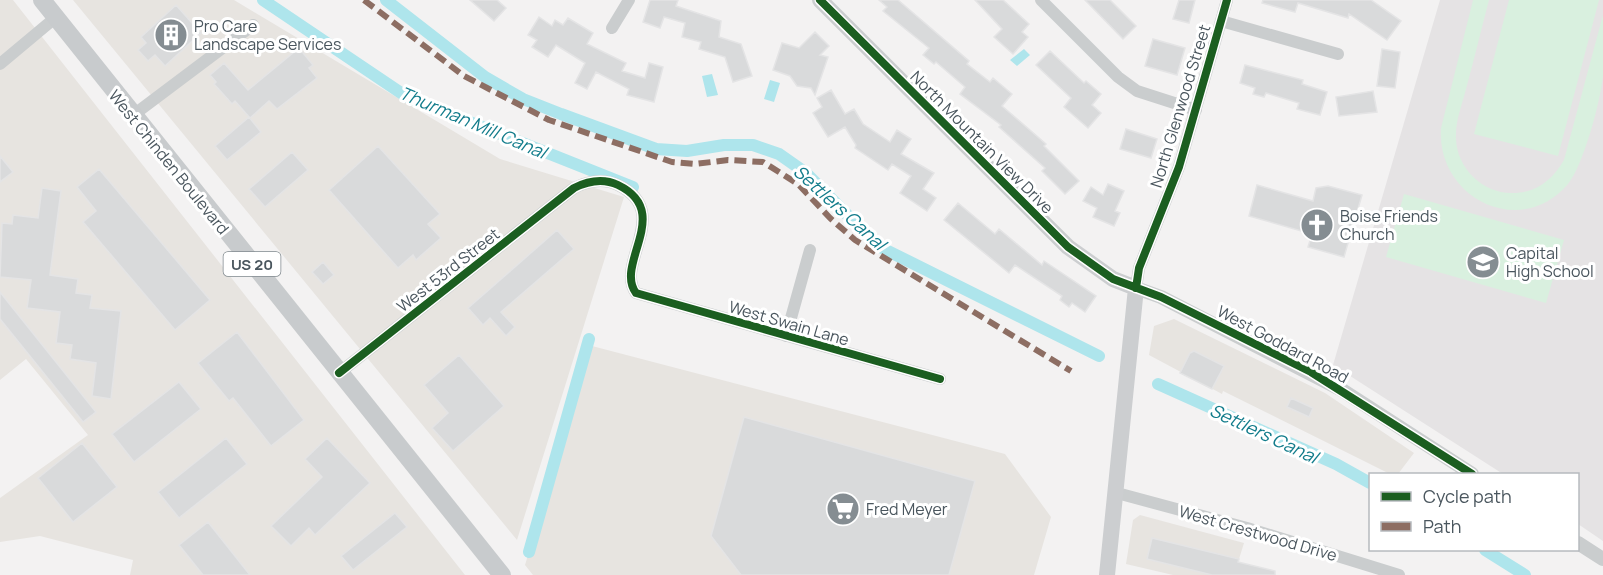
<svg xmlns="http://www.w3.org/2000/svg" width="1603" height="575" font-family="Manrope,sans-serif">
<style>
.commercial{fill:#e7e4e0}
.education{fill:#e5e3e4}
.green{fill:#d9f0df}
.water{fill:#aee5ec}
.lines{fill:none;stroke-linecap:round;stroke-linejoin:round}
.canal{stroke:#aee5ec;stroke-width:12}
.building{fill:#d9dadb;stroke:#e4e4e5;stroke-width:1.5}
.minor{stroke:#cacdce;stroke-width:12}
.tertiary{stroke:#cacdce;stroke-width:14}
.secondary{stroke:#ccced0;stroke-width:16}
.primary{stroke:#c8cbcd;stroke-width:18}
.quiet{stroke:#8d6e63;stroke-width:6;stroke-dasharray:12 6;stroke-linecap:butt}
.cycleway-casing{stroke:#fff;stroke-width:11}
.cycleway{stroke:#1b5e20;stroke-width:8}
.labels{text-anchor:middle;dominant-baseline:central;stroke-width:6;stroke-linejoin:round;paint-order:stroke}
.shield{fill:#fff;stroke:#80898e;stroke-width:1.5}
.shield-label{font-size:15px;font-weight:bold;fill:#4a565e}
.poi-label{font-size:16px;fill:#4a565e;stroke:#fff;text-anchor:start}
.street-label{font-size:16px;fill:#4a565e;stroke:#fff}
.water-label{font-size:18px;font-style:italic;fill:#127c8b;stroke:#fff}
</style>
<rect width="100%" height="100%" fill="#f3f2f2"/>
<path class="commercial" d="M0,0H13L465,575H130L133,560L40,536L0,542V498L88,435L26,359L0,380Z
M73,0H234L500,159L624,197L517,540Z
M1174,319L1325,393L1414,453L1398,474H1390L1223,391L1222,394L1149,355L1154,326Z
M592,346L1005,454L1051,517L1034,575H533L525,565Z
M1140,515L1244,543L1234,575H1173L1126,564L1133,520Z"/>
<path class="education" d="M1440,0H1603V541L1578,524V474H1503L1333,365Z"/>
<path class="green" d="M1473,0H1489C1481,30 1474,60 1466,89C1462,105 1455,122 1456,139C1457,169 1484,194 1513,193C1537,193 1553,179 1564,160L1603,15C1603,35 1603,56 1603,75C1601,100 1583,166 1568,184C1521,240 1436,198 1441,128Z
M1509,0H1599L1558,156L1474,134Z
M1404,194L1564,240L1546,303L1386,257Z"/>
<path class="water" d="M1024,49L1030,55L1017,66L1010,60Z
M712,74L718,95L707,97L702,76Z
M770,80L780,83L774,102L764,99Z"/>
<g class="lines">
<path class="canal" d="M263,0L407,97L633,187
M386,0L485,77L523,99L561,114L656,149L687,151L724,145H753L779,154L806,173L878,246L1099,356
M1158,384L1336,464L1370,483
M1485,550L1525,575
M529,552L589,339"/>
</g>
<path class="building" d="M470,0H497L506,8L494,21Z
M650,0H678L676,6L721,21L719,37L741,44L752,76L733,82L725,57L699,49L701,42L682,37L685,23L664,17L660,28L643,22Z
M879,0H898L969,61L967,64L990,82L993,78L1012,94L1002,106L1046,144L1044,146L1079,181L1065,194L1042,171L1045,168L999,127L1001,125L960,94L965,87L936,62L934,64L923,55L929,48L883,11L887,7Z
M975,0H1003L1029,24L1022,32L1028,37L1013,54L994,37L1002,29Z
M1085,0H1110L1136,26L1123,39Z
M1179,0H1195L1189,23L1173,19Z
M1263,0H1371L1401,21L1387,40L1349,14L1348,18L1298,3L1295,12L1262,3Z
M176,5L201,33L165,66L155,55L148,61L138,50L146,43L141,37Z
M539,17L552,26L555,20L563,25L568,18L593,33L587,44L626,63L622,71L645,78L649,63L663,67L654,102L627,95L629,89L596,72L587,89L575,83L585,63L556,45L548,57L532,47L537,40L528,35Z
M815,32L829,46L820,55L828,57L815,95L811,88L797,86L790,76L773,70L782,43L799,48Z
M1153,39L1185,48L1177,75L1145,66Z
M299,48L313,65L309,68L317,78L277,109L269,101L250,118L235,101L232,104L214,84L216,82L210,75L224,63L248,90Z
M1382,49L1400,52L1395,88L1377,86Z
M1050,51L1084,83L1086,81L1101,94L1092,105L1101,113L1088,128L1064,107L1071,98L1036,65Z
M1245,65L1303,80L1302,84L1327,92L1320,115L1297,109L1299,103L1266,93L1264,97L1253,94L1255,88L1240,83Z
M831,90L845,114L854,109L863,124L890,142L897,130L911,139L901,154L934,173L923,189L936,198L927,211L900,193L911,176L892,164L888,170L855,148L856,145L845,127L828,137L813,113L822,107L817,98Z
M1373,91L1377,112L1339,116L1336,97Z
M249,117L261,132L227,160L215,146Z
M1126,129L1157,139L1151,158L1120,149Z
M378,146L440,214L428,224L441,238L416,260L413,255L398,268L329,190Z
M292,152L308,170L265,207L249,189Z
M0,156L13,172L0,182Z
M99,169L210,300L175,330L83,222L96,211L77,187Z
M1108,184L1124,191L1115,211L1120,213L1114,226L1093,217L1097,208L1083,201L1091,187L1103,195Z
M1257,185L1313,201L1316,188L1328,186L1362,195L1344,257L1308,247L1312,234L1249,216Z
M42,188L61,191L50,275L78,279L76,293L92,295L90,308L121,311L111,399L92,396L96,363L70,359L72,345L56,343L60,312L27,308L31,280L0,277L2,223L12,224L13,215L38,218Z
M958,203L995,234L999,229L1042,265L1044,261L1096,296L1085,312L1072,303L1069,307L1060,300L1062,296L1015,265L1009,273L944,220Z
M557,230L574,249L501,312L515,327L506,336L490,318L483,325L468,308Z
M323,262L334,275L323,284L312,272Z
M0,292L96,412L83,422L0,319Z
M237,332L304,420L271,446L233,398L229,401L198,363Z
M1194,351L1224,366L1212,389L1180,373L1190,353Z
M459,355L504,406L453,451L432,428L448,413L424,385Z
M179,382L201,409L134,462L112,434Z
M1291,398L1313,408L1309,417L1287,407Z
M744,417L975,481L949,575H741L711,536Z
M226,438L247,464L179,518L158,492Z
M327,438L370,483L315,535L309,528L291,546L271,526L322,477L305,459Z
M82,443L117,487L73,522L38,478Z
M395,513L407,527L353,570L341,556Z
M208,522L250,575H203L179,545Z
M1152,538L1239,559L1238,562L1275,571V575H1212L1147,559Z"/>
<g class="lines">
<path class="minor" d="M1041,0L1118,77L1137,91L1196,110
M1221,21L1338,54
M612,28L629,0
M0,64L55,18
M132,116L253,25
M1136,288L1139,268L1179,167L1227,0
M786,336L810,250
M339,373L574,188C588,181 603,178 618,185C674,212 614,264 636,293L940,379
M1117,493L1247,528L1399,575"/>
<path class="tertiary" d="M1136,288L1161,297L1342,390L1472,474
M1578,543L1603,559"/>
<path class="secondary" d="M820,0L1068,247L1113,279L1136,288L1107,575"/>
<path class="primary" d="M42,0L502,575"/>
<path class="quiet" d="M364,0L464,76L549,120L672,162L695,164L728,160L763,162L798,184L830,218L855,240L1071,371"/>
<g class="cycleway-casing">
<path id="cycleway" d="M820,0L1068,247L1113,279L1161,297L1311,372L1472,474
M1136,288L1139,268L1179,167L1227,0
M339,373L574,188C588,181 603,178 618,185C674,212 614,264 636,293L940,379"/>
</g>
<use href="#cycleway" class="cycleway"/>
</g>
<defs>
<g id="building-disc" transform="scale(1.725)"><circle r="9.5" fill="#858d92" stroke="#fff"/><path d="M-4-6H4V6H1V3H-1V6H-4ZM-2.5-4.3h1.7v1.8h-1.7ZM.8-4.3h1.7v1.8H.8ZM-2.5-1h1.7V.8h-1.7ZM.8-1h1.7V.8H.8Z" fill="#fff"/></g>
<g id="church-disc" transform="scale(1.725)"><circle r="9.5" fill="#858d92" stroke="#fff"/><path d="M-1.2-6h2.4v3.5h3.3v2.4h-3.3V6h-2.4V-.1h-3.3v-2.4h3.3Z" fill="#fff"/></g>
<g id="school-disc" transform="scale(1.725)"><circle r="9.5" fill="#858d92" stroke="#fff"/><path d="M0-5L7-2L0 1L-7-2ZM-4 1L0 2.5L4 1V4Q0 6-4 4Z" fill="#fff"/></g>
<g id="supermarket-disc" transform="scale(1.725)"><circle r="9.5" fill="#858d92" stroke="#fff"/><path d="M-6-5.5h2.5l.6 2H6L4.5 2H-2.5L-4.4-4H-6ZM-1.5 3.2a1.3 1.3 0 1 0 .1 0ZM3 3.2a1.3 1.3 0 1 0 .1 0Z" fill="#fff"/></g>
</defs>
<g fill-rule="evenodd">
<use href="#building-disc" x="171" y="35"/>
<use href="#church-disc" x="1317" y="225"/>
<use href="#school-disc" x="1483" y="262"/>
<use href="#supermarket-disc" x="843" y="509"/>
</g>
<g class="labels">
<rect class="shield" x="223.5" y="252" width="57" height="24" rx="4.5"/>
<g class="shield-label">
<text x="252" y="264">US 20</text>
</g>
<g class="poi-label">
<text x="194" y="26">Pro Care<tspan x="194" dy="18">Landscape Services</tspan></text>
<text x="1340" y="216">Boise Friends<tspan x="1340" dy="18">Church</tspan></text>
<text x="1506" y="253">Capital<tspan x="1506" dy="18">High School</tspan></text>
<text x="866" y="509">Fred Meyer</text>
</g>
<g class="street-label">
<text transform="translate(1180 106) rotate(-73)">North Glenwood Street</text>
<text transform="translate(982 142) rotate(45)">North Mountain View Drive</text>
<text transform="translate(169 162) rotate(51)">West Chinden Boulevard</text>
<text transform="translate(448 270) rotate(-38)">West 53rd Street</text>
<text transform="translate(789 323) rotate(16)">West Swain Lane</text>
<text transform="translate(1283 344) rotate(28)">West Goddard Road</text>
<text transform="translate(1258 533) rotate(16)">West Crestwood Drive</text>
</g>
<g class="water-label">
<text transform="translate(473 122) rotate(23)">Thurman Mill Canal</text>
<text transform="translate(840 207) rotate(42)">Settlers Canal</text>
<text transform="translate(1264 433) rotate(25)">Settlers Canal</text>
</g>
</g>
<rect x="1369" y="473" width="210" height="78" fill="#ffffff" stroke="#b7bbbf" stroke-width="1.5"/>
<rect x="1381" y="492" width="30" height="9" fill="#1b5e20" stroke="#b7bbbf" stroke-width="1.5"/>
<text x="1423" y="503" font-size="18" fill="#4a565e">Cycle path</text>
<rect x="1381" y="522" width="30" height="9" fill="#8d6e63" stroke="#b7bbbf" stroke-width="1.5"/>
<text x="1423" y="533" font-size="18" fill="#4a565e">Path</text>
</svg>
